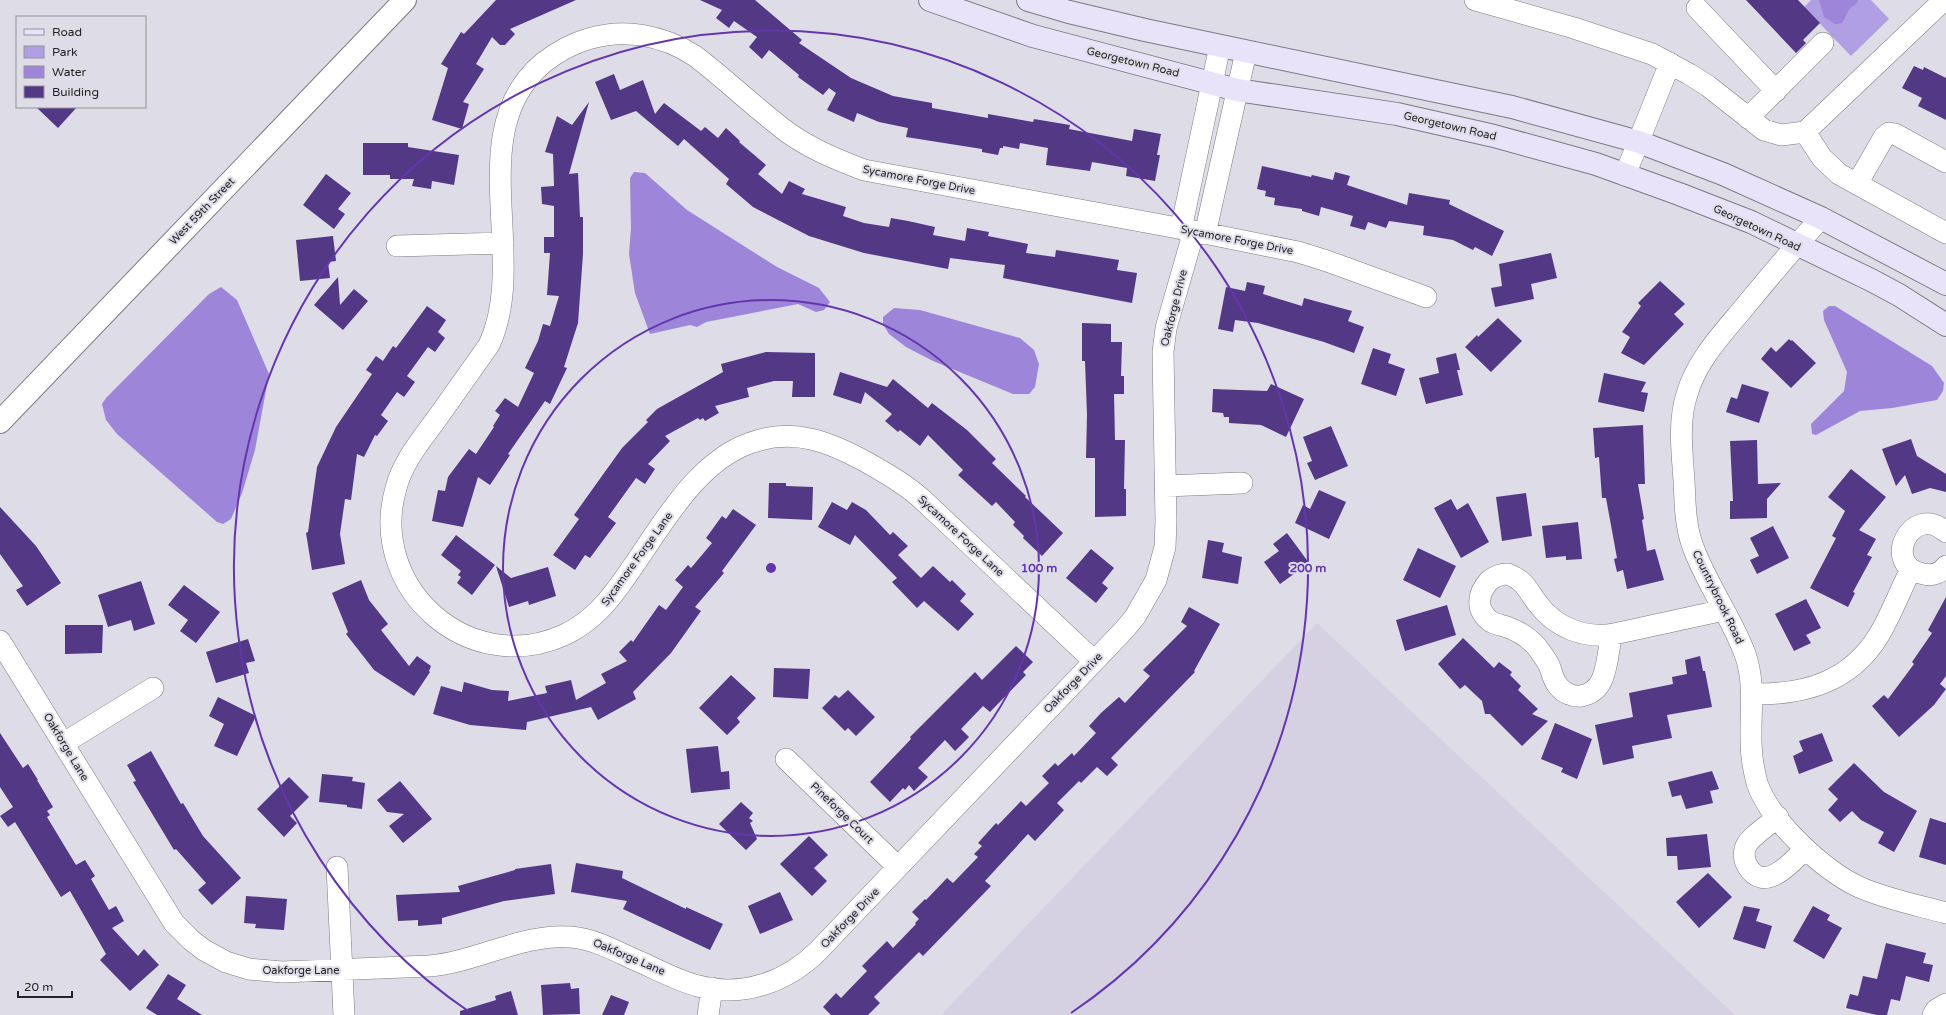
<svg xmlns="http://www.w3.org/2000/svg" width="1946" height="1015" font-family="'Varela Round',sans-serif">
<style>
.built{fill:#d5d1e2}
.green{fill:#b19fe4}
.water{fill:#9d85d9}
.building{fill:#523885}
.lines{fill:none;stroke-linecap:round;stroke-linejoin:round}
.minor-casing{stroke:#7b7a82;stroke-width:22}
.tertiary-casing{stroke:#7b7a82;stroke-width:24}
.secondary-casing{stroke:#7b7a82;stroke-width:24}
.minor{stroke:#fff;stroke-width:21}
.tertiary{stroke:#fff;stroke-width:22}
.secondary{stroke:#e9e3fa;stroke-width:22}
.ring{fill:none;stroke:#6436ae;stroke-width:2}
.labels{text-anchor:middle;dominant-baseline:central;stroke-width:4;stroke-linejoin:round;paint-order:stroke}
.street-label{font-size:11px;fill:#242327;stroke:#dedce6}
.centre{fill:#6436ae;stroke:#dedce6;stroke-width:2}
.ring-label{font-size:12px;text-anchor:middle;font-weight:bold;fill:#6436ae;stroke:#dedce6;stroke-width:4;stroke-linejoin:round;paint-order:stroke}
</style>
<rect width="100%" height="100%" fill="#dedce6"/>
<path class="built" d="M1317,623L1735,1015H941Z"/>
<path class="green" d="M1811,0H1871L1889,19L1851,56L1804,7Z"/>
<path class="water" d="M1819,0H1858C1857,6 1852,5 1849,10C1846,14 1845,19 1842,23L1835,24L1824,17Z
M634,172L645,173L687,210L777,267L819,288L830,302L824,310L816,312L798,304L706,322L697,327L690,325L650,334L635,293L629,254L631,228L630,178Z
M221,287L237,300L269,374L255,450L242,493L231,519L223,524L217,522L117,434L106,420L102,404L106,398L209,294Z
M1829,306H1835L1932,366L1944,383L1943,391L1937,400L1892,408L1860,411L1816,435L1812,434L1811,424L1844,391L1847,372L1824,320L1823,311Z
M894,308L920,310L1020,338L1034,350L1039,364L1035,387L1029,394H1013L933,361L906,347L889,334L883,324V317Z"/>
<path class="building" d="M496,0H576L510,29L515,34L505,45H500L492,37L476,64L484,69L463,102L469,104L462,129L432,120L448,68L441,64L461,32L464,34Z
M700,0H755L802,40L799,43L851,78L893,96L932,103V108L988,118V114L1033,122L1034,119L1070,125L1069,129L1132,141L1134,129L1161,134L1157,155H1160L1155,181L1126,176L1127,168L1092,162L1090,171L1046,165L1048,148L1020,143L1019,149L1003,146V148H1000L998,155L982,152V149L906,137L908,128L879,122L857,113L854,122L827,110L836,93L829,88L823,95L798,77L799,75L769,50L762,59L749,47L757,37L734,21L729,28L716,18L722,10Z
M1746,0H1798L1820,23L1803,40L1806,43L1796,53Z
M1914,66L1923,70L1924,67L1946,78V120L1918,106L1922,98L1902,88Z
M614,74L620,90L643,80L655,114L664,103L701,131L705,127L718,138L726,128L740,141L739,142L766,165L758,174L782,194L789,181L805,189L802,194L846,207L843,216L864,223L889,227L891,218L908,221L935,227L933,235L965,241L967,228L989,232L988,236L1028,244L1026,253L1055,257L1056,250L1119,260L1117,270L1137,273L1132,303L1003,278L1005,265L950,258L948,269L864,253L809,236L753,207L726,184L729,179L684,139L678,146L636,111L611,120L595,82Z
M589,102L569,174L578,173L580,217H583V254L578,323L564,367L567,368L550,404L545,401L508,454L510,455L490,485L478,477L463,527L432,521L438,490L445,491L448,477L469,449L476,454L494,427L493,426L500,415L495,411L505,398L518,407L534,373L525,368L538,341L543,324L550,326L559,296L547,295L550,253H544V237H554V206L542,204L541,187L554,186L553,154L545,152L557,116L572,125Z
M36,107H77L58,128Z
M363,143H408V147L459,155L454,185L432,181L431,189L412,186L414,179H390V175H363Z
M1262,166L1311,177L1312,175L1333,180L1335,172L1350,176L1347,185L1407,205L1409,193L1450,200L1449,204L1504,231L1492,256L1475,247L1473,250L1453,240L1423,235L1424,226L1389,221L1386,228L1368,222L1365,230L1350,226L1353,216L1321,207L1319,216L1302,211V209L1274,205L1275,198L1265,196L1266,191L1257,189Z
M326,174L351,193L338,209L345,214L334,229L303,205Z
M333,236L336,261L328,262L330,278L300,281L296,240Z
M1551,253L1557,278L1531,284L1534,299L1495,307L1491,288L1502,286L1499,264Z
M338,277L340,305L354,289L368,301L343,330L314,305Z
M1660,281L1685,304L1674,314L1684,324L1644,365L1621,353L1630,337L1622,332L1641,306L1638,303Z
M1247,282L1265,286L1263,294L1302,306L1304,298L1352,311L1348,321L1364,327L1354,353L1324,342L1258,323L1235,320L1233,332L1218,329L1226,287L1245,291Z
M427,306L446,320L438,332L445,338L435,352L428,347L407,376L415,382L404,397L397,392L381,415L388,421L377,436L375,435L364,457L357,454L351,500L345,499L340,534L345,564L312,570L306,533L308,532L317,467L336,427L372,374L366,370L376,356L383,361L393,346L396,348Z
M1498,318L1522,341L1491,372L1465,347L1477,335L1478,337Z
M1082,323L1111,324V342H1122L1121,376H1124V394H1114L1115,440H1125L1124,489H1126V516L1095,517V458H1086L1087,415L1085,361H1082Z
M1789,339L1791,341L1792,340L1816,363L1791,388L1761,359L1771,347L1776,352Z
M1373,348L1391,354L1388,363L1405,369L1396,396L1361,384Z
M766,352L815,353V397H792L793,381H774L747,388L749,397L715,406L719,413L705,421L703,418L700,420L698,418L665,436L670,441L648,464L655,469L645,484L636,478L608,517L616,523L590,558L585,555L575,570L553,555L579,519L574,515L622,448L648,422L646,420L657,409L723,372L721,364Z
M1456,353L1460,370H1457L1463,395L1426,404L1419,378L1439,373L1436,358Z
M840,372L887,387L893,379L928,408L932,403L967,430L996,459L992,463L1026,496L1025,497L1063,533L1042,556L1023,538L1024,536L1013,525L1015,522L996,502L992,506L958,475L963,470L928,435L920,446L900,430L898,432L885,421L892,414L865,392L861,404L833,395Z
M1604,373L1646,382L1641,392L1648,393L1644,412L1598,402Z
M1271,384L1304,399L1286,437L1261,425L1229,423V417H1224L1223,413L1212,412L1213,389L1267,391Z
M1742,384L1769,392L1759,423L1726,412L1731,397L1737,399Z
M1643,425L1645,484H1638L1644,519L1642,520L1647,551L1655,549L1664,580L1627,589L1623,570L1617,572L1614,559L1617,558L1606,498H1602L1599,457L1595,458L1593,428Z
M1331,426L1348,466L1315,480L1307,463L1312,461L1303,437Z
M1911,439L1917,456L1946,474V492L1930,488L1912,494L1905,475L1896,486L1882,449Z
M1757,440L1758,484L1781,483L1767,499V518L1730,519V501H1733L1730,441Z
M1851,469L1886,497L1859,530L1876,539L1867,555L1872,557L1853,592L1855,593L1848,607L1810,588L1836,538L1832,536L1845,511L1828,497Z
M769,483H786V486L813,487L812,520L768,518Z
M1319,490L1346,502L1329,539L1295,523L1303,505L1310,509Z
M1526,493L1532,536L1502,541L1496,497Z
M1451,499L1457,510L1468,503L1489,542L1461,558L1434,508Z
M832,502L847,510L852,502L866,510L890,535L893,532L908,546L898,555L921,578L933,566L950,582L952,580L966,594L960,601L974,614L958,631L924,601L917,608L892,582L897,578L855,535L850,545L818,527Z
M0,507L36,546L61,583L27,606L16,590L23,586L0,554Z
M733,509L756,525L722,571L724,573L695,607L701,611L671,653L633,692L636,699L598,720L591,707L527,722L526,730L470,725L433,714L441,686L462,692L464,682L492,690L509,691L508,701L547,693L545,686L571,680L576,700L606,683L601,674L627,661L619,652L631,640L633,642L659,605L666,610L683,587L675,580L688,565L691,568L712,543L706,538L722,516L726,519Z
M1578,522L1582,559L1566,560V556L1546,558L1542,526Z
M1773,526L1789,558L1757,574L1750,560L1759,556L1750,538Z
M1287,533L1309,563L1280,584L1264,562L1279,551L1273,544Z
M456,535L495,565L472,595L457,583L461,577L458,575L461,571L441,555Z
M1208,540L1224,543L1222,552L1242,557L1238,584L1202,578Z
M1418,548L1456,566L1440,598L1403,580Z
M1091,549L1114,568L1102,583L1108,588L1096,603L1066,578Z
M496,566L511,578L548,567L556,596L529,605L528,601L509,607Z
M361,580L369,600L388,624L381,630L409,666L417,656L431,666L429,671L430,672L414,696L374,670L346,634L348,632L332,593Z
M141,581L155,624L134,631L131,620L108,627L98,595Z
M184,585L220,612L196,643L180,631L188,620L168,605Z
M1946,597V676L1940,684L1946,689L1934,705L1899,737L1872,706L1884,695L1888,699L1914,664L1912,662L1932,633L1928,630Z
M1806,599L1821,628L1806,635L1811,643L1794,651L1775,614Z
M1447,605L1456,635L1405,651L1396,620Z
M1189,607L1220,624L1194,671L1195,672L1111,758L1118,765L1107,776L1097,767L1081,783L1079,781L1057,803L1064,810L1035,841L1028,834L985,881L991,886L923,956L919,952L874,997L880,1003L868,1015H831L823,1007L836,993L841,998L867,971L862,966L887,941L893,948L916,924L915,923L919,919L912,912L925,899L926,900L947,878L953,883L978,857L974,854L982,846L978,843L996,823L998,825L1021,801L1026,806L1049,783L1042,776L1055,763L1058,766L1072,753L1074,756L1096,733L1089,726L1101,713L1119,697L1125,703L1150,676L1143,670L1187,626L1181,622Z
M65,625H103L102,653L65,654Z
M1463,638L1494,668L1499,662L1512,672L1510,675L1521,686L1518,690L1538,709L1532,714L1548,721L1522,746L1490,714H1485L1482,701L1465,685L1460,689L1438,664Z
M248,639L255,661L246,663L249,673L216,683L206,652Z
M1016,646L1033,662L1023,672L1026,675L990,712L983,706L961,729L969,737L955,751L945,740L918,768L928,777L914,791L909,785L905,790L903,788L890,802L870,782L911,739L910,737L975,672L982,680Z
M1700,656L1703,671H1705L1712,707L1667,715L1672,738L1632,746L1634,758L1603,765L1595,725L1633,717L1629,693L1673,684L1672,677L1687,674L1685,660Z
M774,668L810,669L808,699L773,697Z
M731,675L756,698L737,718L740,722L727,735L699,708Z
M848,690L875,717L856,736L848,728L845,731L822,708L835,695L839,698Z
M218,697L256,716L237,756L214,746L224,724L209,716Z
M1555,723L1592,739L1577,779L1561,772L1563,768L1541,759Z
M0,733L23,768L28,764L38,780H37L53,807L47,811L50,815L47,817L76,865L85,860L95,876L91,879L109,910L116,906L124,921L112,928L138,956L144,949L159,965L130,991L100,960L106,954L70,891L61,897L15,822L8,827L0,816L13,807L0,787Z
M1822,733L1833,761L1799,774L1793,756L1803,751L1799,741Z
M718,746L721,772L729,771L730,789L691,793L686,749Z
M151,751L181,804L183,803L203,836L241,878L212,905L198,890L206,883L176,849L174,850L133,782L136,781L127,765Z
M1854,763L1884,792L1917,811L1894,852L1878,843L1884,832L1861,820L1852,811L1840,822L1828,810L1838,799L1828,789Z
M1712,771L1719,789L1710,791L1713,803L1686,809L1681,795L1672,797L1668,782Z
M322,774L353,777L352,781L365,783L362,809L347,807V805L319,802Z
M289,777L309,797L290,816L297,823L284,837L257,809Z
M400,781L432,819L403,843L389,826L404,814L387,812L377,800Z
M741,802L753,813L749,818L753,821L750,823L757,839L746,850L719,824Z
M1930,818L1946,823V865L1919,857Z
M1707,834L1711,867L1678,870L1677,856H1667L1666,838Z
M809,836L828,855L814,868L827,881L812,896L780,864Z
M576,863L623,871L622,878L686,909V907L723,924L710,950L623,909L627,901L571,892Z
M551,864L555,894L504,901L442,918V924L418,926V920L398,921L396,895L460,892L458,886L515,870V869Z
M1708,873L1732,897L1699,928L1676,902Z
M780,892L793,920L760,934L748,906Z
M246,896L287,899L284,930L255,928L256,924L244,923Z
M1744,906L1760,909L1756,921L1772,926L1765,949L1733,939Z
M1813,906L1830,915L1827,920L1842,928L1824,959L1793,941Z
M1886,943L1926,953L1923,963L1933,965L1929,982L1906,976L1900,1001L1891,999L1887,1015H1877L1846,1008L1850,994L1858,996L1863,976L1877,979Z
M168,974L186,985L177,999L202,1015H157L146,1008Z
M570,983L571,989L579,988L580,1014L543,1015L541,985Z
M511,991L518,1015H460V1011L496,1000L495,996Z
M611,995L629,1002L624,1015H602Z"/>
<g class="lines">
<g class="minor-casing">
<path id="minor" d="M1475,0L1574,28L1652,54L1689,74L1708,86L1764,130L1781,135L1805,132L1944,0
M1697,8L1776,91
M1748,118L1823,43
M1805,132L1822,158L1839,174L1946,233
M1625,175L1670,63
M1857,184L1884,137L1889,133L1895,134L1946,162
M1821,218C1795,246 1771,275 1747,304C1725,331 1697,359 1687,394C1678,422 1682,451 1684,480C1685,501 1685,524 1692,544C1705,582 1731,616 1745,654C1757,687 1748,723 1752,757C1753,766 1755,775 1757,783C1770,821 1823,870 1859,887C1886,899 1917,905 1946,913
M1181,229L1220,46
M1205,234L1246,52
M397,246L503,243
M1165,486L1242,483
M1946,532C1911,501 1880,567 1924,574C1932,576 1941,573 1946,566
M1508,574C1526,581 1527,590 1538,604C1556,628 1585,639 1614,634L1611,639C1606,659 1608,692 1581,696C1573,697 1564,693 1559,687C1553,681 1552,672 1549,665C1546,659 1541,653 1537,647C1529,638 1518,631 1507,627C1501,625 1494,624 1490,621C1475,609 1478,593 1489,581C1495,576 1500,574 1508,574Z
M1614,634L1724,610
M0,641L174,923L191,940L204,950L226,962L249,969L282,972L429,966C477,962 523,933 571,937C593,939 612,949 631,958C653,967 675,980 698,986C742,998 787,982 818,951L1124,630L1135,617L1156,580L1165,547L1166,521L1163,352L1166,328L1194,231
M1094,661L925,502C908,486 889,475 868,463C830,442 794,427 750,443C694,463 660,529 627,575C610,600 592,622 564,635C469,678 367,588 396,488C403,461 422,439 438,417C455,393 472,369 489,345C530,258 461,132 543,63C557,52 571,44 588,39C625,28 663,35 695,56C728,81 757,110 790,134C813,150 838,160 864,170L1194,231L1298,252L1324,260L1426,297
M1751,694C1803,695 1850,683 1879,635C1891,615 1900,591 1911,569
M64,743L153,688
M786,759L898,867
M1778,817C1770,824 1750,837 1746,846C1743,852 1744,861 1748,867C1765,894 1792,862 1805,849
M337,867L344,1015
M708,1015L712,988
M1933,1015L1936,1010L1946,1004"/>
</g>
<g class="tertiary-casing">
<path id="tertiary" d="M0,422L405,0"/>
</g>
<g class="secondary-casing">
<path id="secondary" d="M930,0L1033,36L1237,90L1397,114L1494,136L1596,164L1679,194L1751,222L1871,280L1899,295L1946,325
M1028,0L1069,12L1145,30L1512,107L1639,142L1723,174L1821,218L1946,284"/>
</g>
<use href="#minor" class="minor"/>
<use href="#tertiary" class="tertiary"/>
<use href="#secondary" class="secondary"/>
</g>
<g class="ring">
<circle cx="771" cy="568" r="268"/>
<path d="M471 1013A537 537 0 1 1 1071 1013"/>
</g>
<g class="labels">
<g class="street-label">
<text transform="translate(1133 62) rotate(14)">Georgetown Road</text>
<text transform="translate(1450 126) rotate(13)">Georgetown Road</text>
<text transform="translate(919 180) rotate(11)">Sycamore Forge Drive</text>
<text transform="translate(202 211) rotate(-46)">West 59th Street</text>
<text transform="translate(1757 228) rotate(25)">Georgetown Road</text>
<text transform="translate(1237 240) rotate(11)">Sycamore Forge Drive</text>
<text transform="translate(1174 308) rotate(-76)">Oakforge Drive</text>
<text transform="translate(961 536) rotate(43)">Sycamore Forge Lane</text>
<text transform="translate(637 559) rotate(-54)">Sycamore Forge Lane</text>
<text transform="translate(1718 597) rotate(64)">Countrybrook Road</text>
<text transform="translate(1073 683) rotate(-46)">Oakforge Drive</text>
<text transform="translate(66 747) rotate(59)">Oakforge Lane</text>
<text transform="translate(842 813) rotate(44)">Pineforge Court</text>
<text transform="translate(850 918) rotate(-46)">Oakforge Drive</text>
<text transform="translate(629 957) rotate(23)">Oakforge Lane</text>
<text x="301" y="970">Oakforge Lane</text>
</g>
</g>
<circle cx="771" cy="568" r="6" class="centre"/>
<g class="ring-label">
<text x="1039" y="572">100 m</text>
<text x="1308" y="572">200 m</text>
</g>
<rect x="16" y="16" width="130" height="92" fill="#dedce6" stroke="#94929a"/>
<rect x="24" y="29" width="20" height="6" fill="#e9e3fa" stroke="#94929a"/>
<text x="52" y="36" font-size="12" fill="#242327">Road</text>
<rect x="24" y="46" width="20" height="12" fill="#b19fe4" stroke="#94929a"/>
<text x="52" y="56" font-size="12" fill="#242327">Park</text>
<rect x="24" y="66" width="20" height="12" fill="#9d85d9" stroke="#94929a"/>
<text x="52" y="76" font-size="12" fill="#242327">Water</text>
<rect x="24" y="86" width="20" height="12" fill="#523885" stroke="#94929a"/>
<text x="52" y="96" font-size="12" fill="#242327">Building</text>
<path d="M18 991v6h54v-6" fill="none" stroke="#242327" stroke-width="2"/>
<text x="24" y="991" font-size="12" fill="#242327" stroke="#dedce6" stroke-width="3" paint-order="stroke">20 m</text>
</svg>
